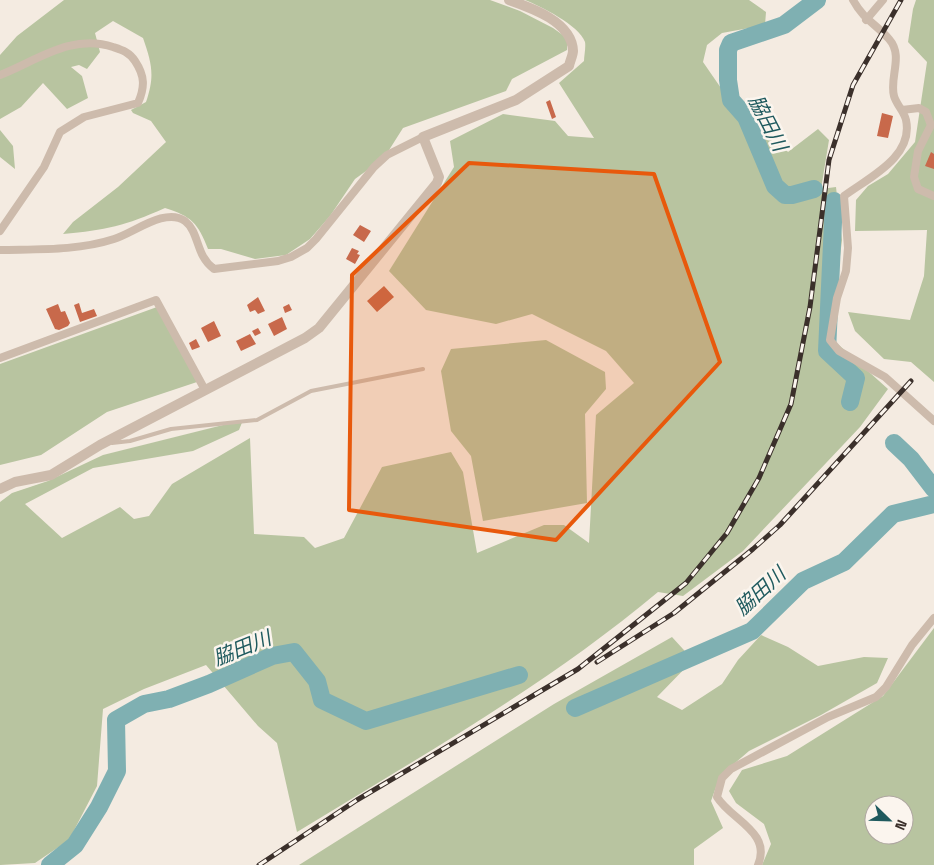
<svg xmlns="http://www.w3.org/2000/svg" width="934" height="865" font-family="'Space Grotesk','Noto Sans JP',sans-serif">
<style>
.green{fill:#b8c4a0;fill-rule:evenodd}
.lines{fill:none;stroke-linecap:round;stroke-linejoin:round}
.river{stroke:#7fb0b2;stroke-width:18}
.building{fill:#c8694b}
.service{stroke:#cdbbac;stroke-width:4}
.minor{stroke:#cdbbac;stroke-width:8}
.tertiary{stroke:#cdbbac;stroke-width:10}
.rail-casing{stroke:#3b302b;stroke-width:5}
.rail{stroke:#fbf5ee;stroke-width:3;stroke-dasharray:9;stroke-linecap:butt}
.marked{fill:#e8590c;fill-opacity:0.2;stroke:#e8590c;stroke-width:4;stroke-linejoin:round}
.labels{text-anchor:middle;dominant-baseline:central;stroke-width:5;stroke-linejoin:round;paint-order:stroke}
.water-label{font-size:20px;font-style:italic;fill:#1f5a5e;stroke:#fbf5ee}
</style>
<rect width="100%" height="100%" fill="#f4ebe1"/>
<path class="green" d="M64,0H490L520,11L553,28L567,38V50L512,79L506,91L403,128L384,158L355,179L330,216L310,239L286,255L255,259L221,249H208C198,223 191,216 165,208C125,226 106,230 63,234L73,222L118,187L166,142L151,121L133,113L131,110L146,102C155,76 152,64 143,38L113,21L95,33L100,52L87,69L79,65L71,67L82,76L88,98L67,109L43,83L21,107L0,119V55L17,36Z
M525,0H749L766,12L765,25L722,33L707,45L703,62L723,91L748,111L788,152L818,129L829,140L821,189L836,187L842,240L830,337L888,389L860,427L743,551L683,596L658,592C547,685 421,756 297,832L277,743L258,726L206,665L144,689L103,709L97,786L69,840L35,863L0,865V502L12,493L48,481L103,455L243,420L239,430L193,451L93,468L25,504L62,538L120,507L134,519L149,516L172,484L250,438L254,534L304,537L315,548L344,538L382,467L451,452L463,472L477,553L544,525H564L589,543L596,415L634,383L606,351L532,314L496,324L426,310L389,271L454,167L450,141L503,114L555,121L568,136L594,138L559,83L584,61C584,56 586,47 585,42C579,25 540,6 525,0Z
M916,0H934V382L911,362L884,359L855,331L848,312L910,320L924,276L927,230L855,231L856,200L868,186L888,174L915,142L927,62L908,42L913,9Z
M0,130L13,146L15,169L0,157Z
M157,307L197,382L107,412L41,455L0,465V364Z
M546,340L605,372L606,389L585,414L587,503L483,521L471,456L451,431L441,371L451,349Z
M934,628V865H762L771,844L764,824L736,803L729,791L742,770L787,756L883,696ZM874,805H904V835H874Z
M761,635L788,647L818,666L864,657L888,658L877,683L821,715L749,751L720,776L711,801L723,828L694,849V865H299L554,704L672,637L693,660L657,697L682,710L722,684L738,660Z"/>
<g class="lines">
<path class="river" d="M814,189L792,195H785L775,186L746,117L731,100L728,80V50L731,43L784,25L817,0
M834,201L827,351L856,378L850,402
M894,443L911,459L934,489
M575,708L752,631L803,581L844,562L893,514L934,504
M50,865L75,845L99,807L117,771L116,720L144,704L169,699L209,684L272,656L294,652L317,681L322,700L366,721L519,675"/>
</g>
<path class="building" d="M550,100L556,117L552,119L546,102Z
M882,113L893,116L888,138L877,136Z
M931,152L934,154V169L925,166Z
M360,225L371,231L364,242L353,235Z
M352,248L359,251L357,254L360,255L355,264L346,259Z
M384,286L394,297L377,312L367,301Z
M258,297L265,311L258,314L255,310L250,312L247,305Z
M79,303L82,313L94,309L97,316L80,322L74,305Z
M58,304L61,312L65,311L70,323L68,326L59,330L55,329L46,309Z
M289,304L292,310L285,313L283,307Z
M282,317L287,329L274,336L268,324Z
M214,321L221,336L208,342L201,328Z
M258,328L261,333L255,336L252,331Z
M250,334L256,344L241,351L236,341Z
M196,339L200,347L192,350L189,343Z"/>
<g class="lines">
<path class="service" d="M112,443L130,441L171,429L257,420L311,391L423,369"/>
<path class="minor" d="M853,0C863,19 877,25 889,39C904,56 889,77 894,96C896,104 904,111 906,120C914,157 868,178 844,196L848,248L846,271L837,298L830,340L839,351L885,377L934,421
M866,20L883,0
M0,75C36,61 72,33 113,47C122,50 129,52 135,61C145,76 145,87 138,103L84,117L60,132L44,167L0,231
M902,110L919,108L926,112L931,125L918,151L914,177L918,189L934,196
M0,250C38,249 77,251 114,239C134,233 165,207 185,221C200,233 195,255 214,269L278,261L291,257L307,248L316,239L374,167L387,155L423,137
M0,358L156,300L205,390
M758,865C772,832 731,820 717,797L722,778L731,769L828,717L876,697L886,687L912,645L934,618"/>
<path class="tertiary" d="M0,489L15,482L51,475L100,445L305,338L319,328L437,183L439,177L423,137L516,100L569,66C570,61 573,55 573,51C572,22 532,8 509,0"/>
<g class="rail-casing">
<path id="rail" d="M597,662L674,613L753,549L780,525L911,381
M259,865L357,800L578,669L686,583L727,533L759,478L791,404L810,307L829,160L853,85L901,0"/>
</g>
<use href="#rail" class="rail"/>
</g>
<path class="marked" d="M469,163L654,174L720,362L556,540L349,510L352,275Z"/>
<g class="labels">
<g class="water-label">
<text transform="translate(768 123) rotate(63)">脇田川</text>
<text transform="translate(760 591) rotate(-42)">脇田川</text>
<text transform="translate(242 648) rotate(-22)">脇田川</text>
</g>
</g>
<g transform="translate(889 820) rotate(113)"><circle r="24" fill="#fbf5ee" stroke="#aea6a0"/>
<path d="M0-4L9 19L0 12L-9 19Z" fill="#1f5a5e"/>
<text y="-8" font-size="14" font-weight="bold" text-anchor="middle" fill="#3b302b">N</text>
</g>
</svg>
